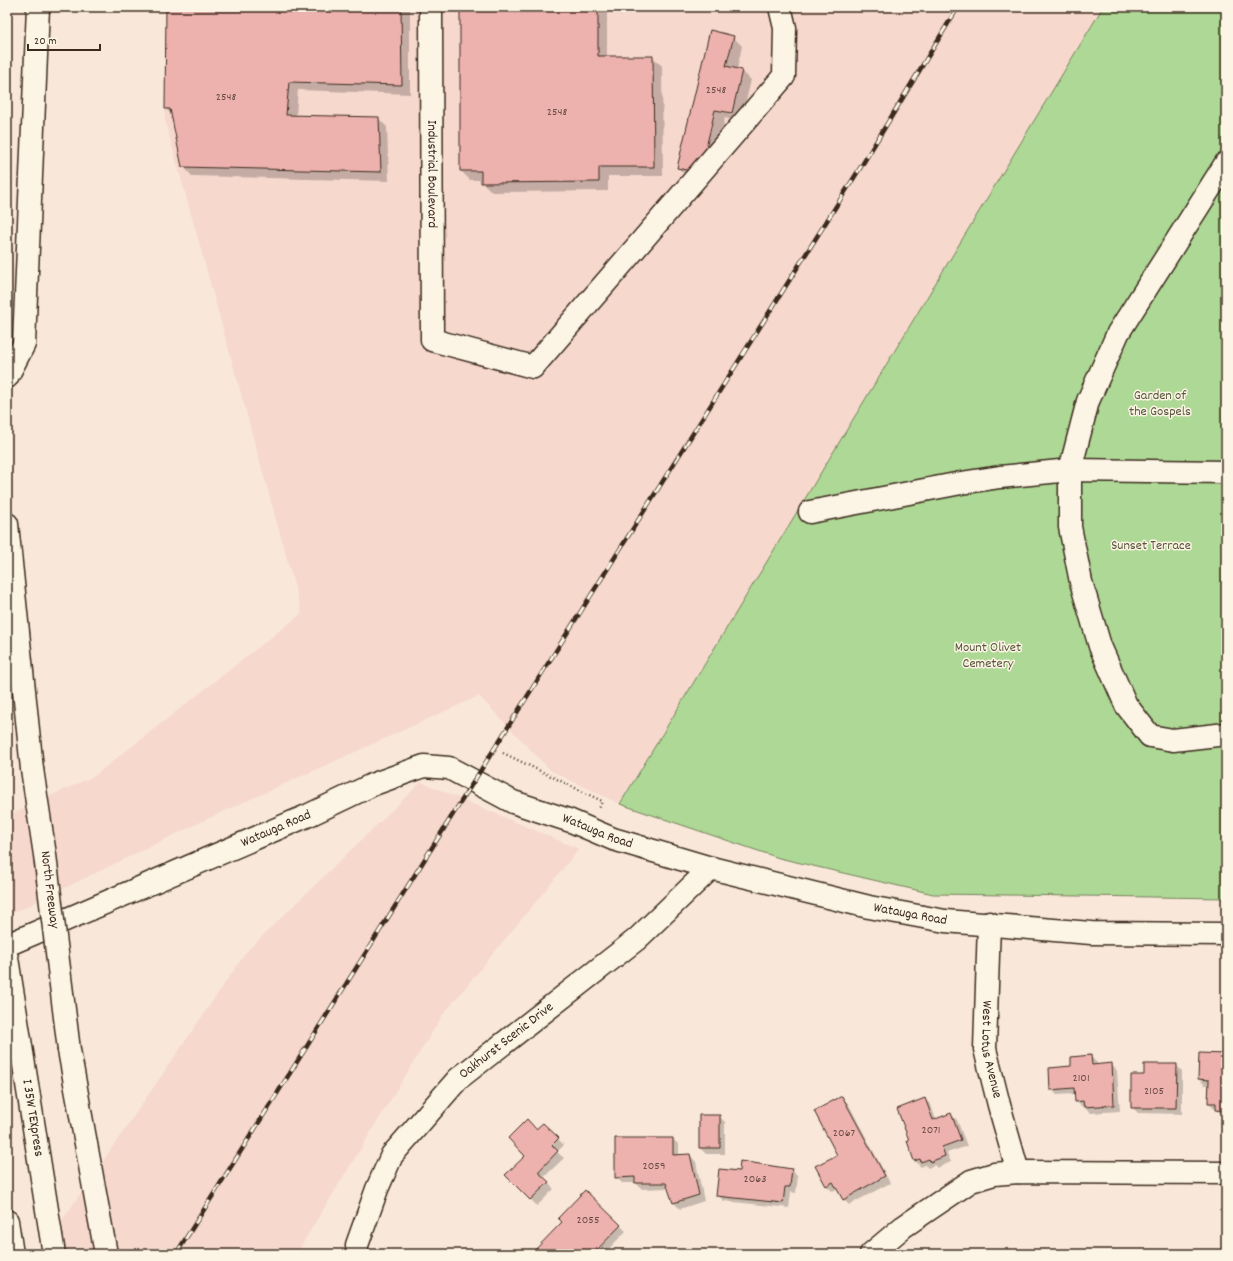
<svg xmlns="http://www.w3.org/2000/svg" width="1233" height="1261" font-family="Dekko,sans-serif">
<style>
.built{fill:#f6d8cd}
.green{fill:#aed895;stroke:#74815a}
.shadow{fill:#0003}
.building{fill:#eeb2ae;stroke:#3b2a1e}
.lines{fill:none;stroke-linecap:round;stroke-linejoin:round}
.minor-casing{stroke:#3b2a1e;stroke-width:25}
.highway-casing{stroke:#3b2a1e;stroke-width:25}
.path{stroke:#3b2a1e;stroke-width:2.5;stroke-dasharray:1 3;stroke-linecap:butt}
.minor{stroke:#fcf5e5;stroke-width:22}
.highway{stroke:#fcf5e5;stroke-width:22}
.rail-casing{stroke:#3b2a1e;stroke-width:4.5}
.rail{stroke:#fcf5e5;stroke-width:3;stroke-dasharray:9;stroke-linecap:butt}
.highway-bridge-casing{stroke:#3b2a1e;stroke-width:25;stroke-linecap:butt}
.highway-bridge{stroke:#fcf5e5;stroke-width:22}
.labels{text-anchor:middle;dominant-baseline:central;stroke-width:3;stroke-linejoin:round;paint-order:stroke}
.number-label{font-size:12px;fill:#684c42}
.street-label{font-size:14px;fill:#3b2a1e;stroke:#fcf5e5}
.park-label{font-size:14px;fill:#58563c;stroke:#fcf5e5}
</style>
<rect width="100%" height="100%" fill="#f9e8da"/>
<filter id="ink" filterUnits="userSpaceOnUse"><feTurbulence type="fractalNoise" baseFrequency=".025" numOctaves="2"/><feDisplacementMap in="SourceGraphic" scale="8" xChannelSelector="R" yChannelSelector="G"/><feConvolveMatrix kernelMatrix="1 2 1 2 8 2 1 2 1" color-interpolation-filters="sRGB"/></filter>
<g filter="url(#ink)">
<path class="built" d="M166,7H1103L620,804L551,771L479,696L209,818L7,916V816L94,776L302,613L165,121Z
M421,782L579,849L442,1016L296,1254H39L247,951Z"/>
<path class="green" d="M1103,7H1226V898L933,894L779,858L620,804Z"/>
<path class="shadow" d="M167,7H410V94L298,90L296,116L378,118L387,127L389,181L192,176L183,166L172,115L166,109Z
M461,7H675V11L607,12V57H653L662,66L663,176H608V191L492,192L482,182V180H470L461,171Z
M733,37L742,46L737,70L742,71L751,80L741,122L725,118L709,182L687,177L678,167Z
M1226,1055V1116H1223L1209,1103L1210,1085H1205L1199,1079Z
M1091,1057L1097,1063V1066L1111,1064L1117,1071L1120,1111L1091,1113L1076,1102L1075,1094L1057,1095L1051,1089L1073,1067Z
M1176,1065L1182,1071V1114L1138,1113L1132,1107L1145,1076Z
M842,1097L848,1103L890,1183L849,1205L843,1199L838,1189L832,1191L826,1185L839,1155Z
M925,1099L931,1105L936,1120L951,1114L957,1120L967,1146L947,1153L951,1162L937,1168L934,1165L928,1168L925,1165L921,1167L915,1161L908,1142L910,1141Z
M700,1116H719L725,1122V1154H706L700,1148Z
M543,1124L564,1145L557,1152L564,1158L543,1178L554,1189L537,1206L507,1175L526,1156L537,1131Z
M673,1139L679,1145V1156L690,1155L696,1162L704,1201L680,1209L674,1203L669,1188L642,1189L636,1183H622L616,1177Z
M792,1170L798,1176L796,1193L791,1192L789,1208L724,1201L718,1195L740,1172Z
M585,1192L626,1231L604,1254H533L563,1222Z"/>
<path class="building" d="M166,7H401L402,85L289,82L286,115L379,117L381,172L182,167L170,109H165Z
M460,7H598V56H653L654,167H599V182L481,183V171H460Z
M710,30L734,36L726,66L742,70L732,113L715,110L700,173L677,168Z
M1199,1053L1226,1054V1111L1216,1110V1103H1208L1209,1080L1198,1079Z
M1091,1055L1092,1065L1112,1063L1114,1105L1084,1107L1083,1101L1075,1102L1074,1088L1050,1090L1049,1068L1071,1066V1057Z
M1144,1064H1177L1176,1108H1131V1075H1144Z
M842,1096L885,1176L843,1200L833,1182L826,1186L815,1166L837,1155L814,1111Z
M925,1098L933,1120L951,1113L961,1140L942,1147L945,1156L930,1162L929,1159L921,1162L920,1159L914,1161L907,1141L909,1140L897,1109Z
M699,1115H720V1148H699Z
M527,1119L536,1129L543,1123L559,1138L552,1145L558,1151L538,1172L549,1182L530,1200L505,1175L525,1156L508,1138Z
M615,1138H673V1155L690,1154L699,1195L673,1203L666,1183H635V1177L615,1178Z
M740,1161L792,1169L790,1187H785L783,1203L716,1196L719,1169L739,1171Z
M585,1190L621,1225L593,1254H531L562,1222L558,1218Z"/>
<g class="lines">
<g class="minor-casing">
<g id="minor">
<path id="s1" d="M431,7L432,340L533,367L784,76L785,28L780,7"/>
<path d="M1226,163L1118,333L1088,401L1070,470V527L1081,582L1100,646L1126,705L1150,736L1173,740L1226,734"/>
<path d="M810,512L961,483L1000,477L1070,470L1226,472"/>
<path id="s2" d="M989,923L985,1049L999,1105L1018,1172"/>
<path id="s3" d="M7,945L309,815L374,784L424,766L449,768L513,802L571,821L613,839L711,868L869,907L945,921L1091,933L1226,934"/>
<path id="s4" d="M357,1254V1245L377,1189L392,1155L458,1079L637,939L711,868"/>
<path d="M871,1254L903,1227L971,1181L994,1174L1018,1172L1226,1173"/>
</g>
</g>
<g class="highway-casing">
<g id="highway">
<path d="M7,377L24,344L38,7"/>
<path d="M7,524L32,769"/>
<path id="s5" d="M7,958L54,1254"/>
<path d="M69,1050L106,1254"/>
<path d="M7,1221L12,1254"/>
</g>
</g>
<path class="path" d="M503,753L602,801L599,809"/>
<use href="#minor" class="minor"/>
<use href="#highway" class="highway"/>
<g class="rail-casing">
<path id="rail" d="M176,1254L862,165L958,7"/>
</g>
<use href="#rail" class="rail"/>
<g class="highway-bridge-casing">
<g id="highway-bridge">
<path id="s6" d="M32,769L45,855L69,1050"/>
</g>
</g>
<use href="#highway-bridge" class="highway-bridge"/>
</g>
</g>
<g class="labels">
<g class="number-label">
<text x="716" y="90">2548</text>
<text x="226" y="97">2548</text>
<text x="557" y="112">2548</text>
<text x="1081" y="1078">2101</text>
<text x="1154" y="1091">2105</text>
<text x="931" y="1130">2071</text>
<text x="844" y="1133">2067</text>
<text x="654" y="1166">2059</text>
<text x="755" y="1179">2063</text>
<text x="588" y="1220">2055</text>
</g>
<g class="street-label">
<text stroke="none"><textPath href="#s1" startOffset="167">Industrial Boulevard</textPath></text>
<text stroke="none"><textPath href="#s3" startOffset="293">Watauga Road</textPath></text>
<text stroke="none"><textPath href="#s3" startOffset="641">Watauga Road</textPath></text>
<text stroke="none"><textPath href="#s6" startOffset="122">North Freeway</textPath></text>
<text stroke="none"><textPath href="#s3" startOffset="965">Watauga Road</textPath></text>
<text stroke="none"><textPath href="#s4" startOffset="268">Oakhurst Scenic Drive</textPath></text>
<text stroke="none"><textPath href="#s2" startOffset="127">West Lotus Avenue</textPath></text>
<text stroke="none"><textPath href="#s5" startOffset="162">I 35W TEXpress</textPath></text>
</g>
<g class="park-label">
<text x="1160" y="396">Garden of<tspan x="1160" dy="16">the Gospels</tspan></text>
<text x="1151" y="546">Sunset Terrace</text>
<text x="988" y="648">Mount Olivet<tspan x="988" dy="16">Cemetery</tspan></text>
</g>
</g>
<rect width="1233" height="1261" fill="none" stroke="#fcf5e5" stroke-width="24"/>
<rect x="12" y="12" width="1209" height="1237" fill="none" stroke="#3b2a1e" stroke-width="1.5" filter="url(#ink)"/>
<path d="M28 44v6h72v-6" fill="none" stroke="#3b2a1e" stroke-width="2"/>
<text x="34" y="44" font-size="12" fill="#3b2a1e" stroke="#fcf5e5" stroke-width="3" paint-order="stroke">20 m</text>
</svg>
